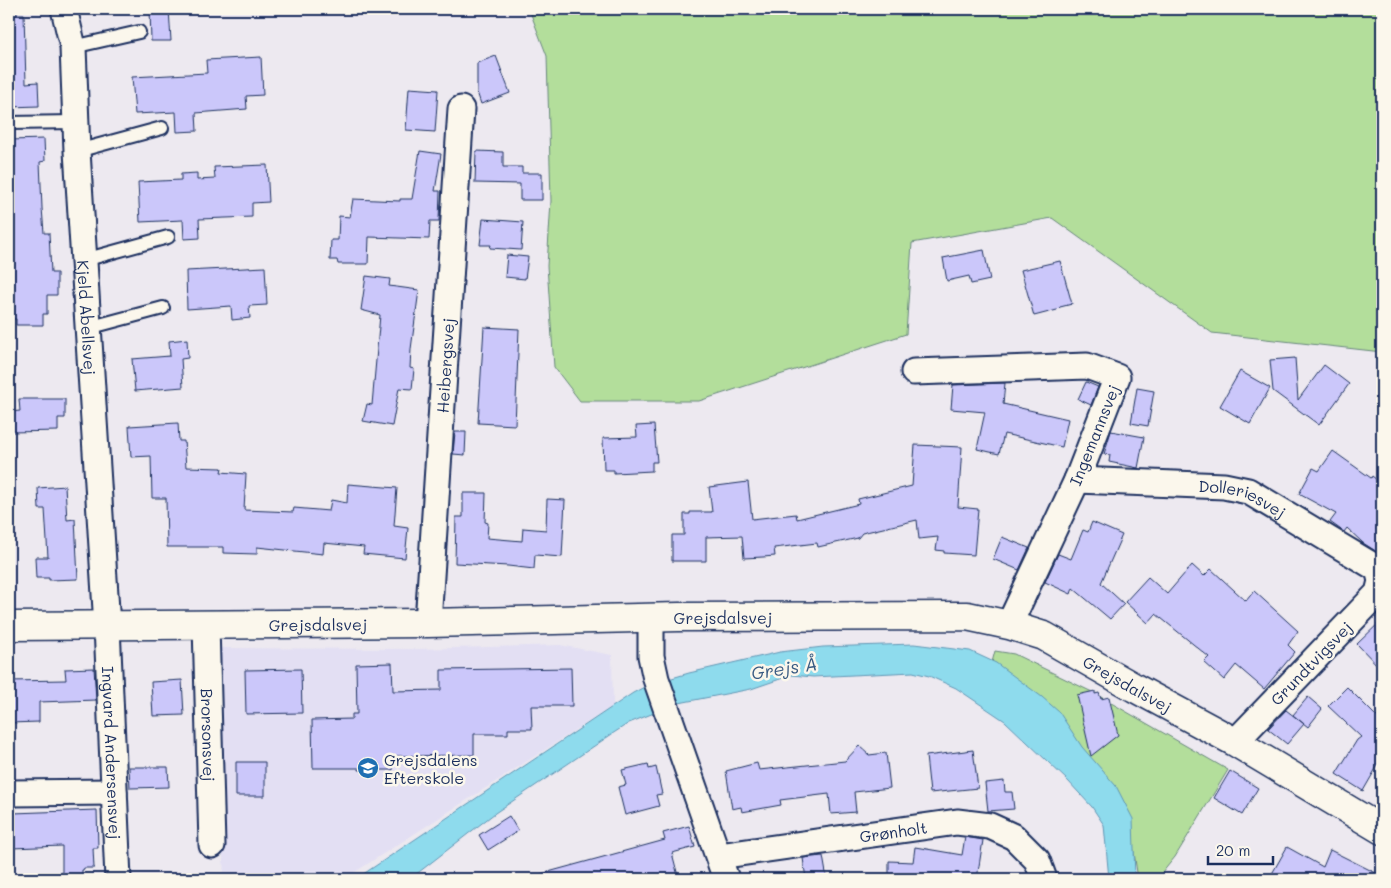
<svg xmlns="http://www.w3.org/2000/svg" width="1391" height="888" font-family="Mali,sans-serif">
<style>
.built{fill:#e3dff3}
.green{fill:#b3de9b;stroke:#67867c}
.water{fill:#8edbed;stroke:#6096b4}
.building{fill:#cbc7fa;stroke:#1b2f5e}
.lines{fill:none;stroke-linecap:round;stroke-linejoin:round}
.service-casing{stroke:#1b2f5e;stroke-width:16}
.minor-casing{stroke:#1b2f5e;stroke-width:29}
.tertiary-casing{stroke:#1b2f5e;stroke-width:31}
.service{stroke:#fbf7ec;stroke-width:12}
.minor{stroke:#fbf7ec;stroke-width:25}
.tertiary{stroke:#fbf7ec;stroke-width:28}
.labels{text-anchor:middle;dominant-baseline:central;stroke-width:5;stroke-linejoin:round;paint-order:stroke}
.street-label{font-size:16px;fill:#1b2f5e;stroke:#fbf7ec}
.poi-label{font-size:16px;fill:#1b2f5e;stroke:#fbf7ec;text-anchor:start}
.water-label{font-size:18px;font-style:italic;fill:#385a82;stroke:#fbf7ec}
</style>
<rect width="100%" height="100%" fill="#ede9f0"/>
<filter id="ink" filterUnits="userSpaceOnUse"><feTurbulence type="fractalNoise" baseFrequency=".02" numOctaves="2"/><feDisplacementMap in="SourceGraphic" scale="10" xChannelSelector="R" yChannelSelector="G"/><feConvolveMatrix kernelMatrix="1 2 1 2 8 2 1 2 1" color-interpolation-filters="sRGB"/></filter>
<g filter="url(#ink)">
<path class="built" d="M560,645L612,655L613,706L344,879H224L214,648L418,649Z"/>
<path class="green" d="M529,9H1382V352L1212,333L1052,218L912,243L906,334L699,401H580L554,367L547,266L551,201L547,56Z
M995,651L1014,654L1092,692L1228,770L1175,857L1157,879H1138L1128,812L991,666Z"/>
<path class="water" d="M914,644L970,651L996,663L1042,697L1059,712L1082,747L1116,786L1133,819L1135,879H1109L1104,825L1092,807L1068,781L1005,721L956,688L929,676L913,672L813,677L792,675L751,689L679,703L629,723L612,734L495,813L410,879H356L633,693L648,685L689,673L780,652L823,647Z"/>
<path class="building" d="M150,9H169L171,41H151Z
M9,14H24L26,83L38,82L39,106L9,107Z
M496,56L510,93L481,104L477,92V63Z
M261,57L263,95L246,96L247,109L196,113L197,131L177,132L176,112L135,114L132,77L207,73L206,60Z
M409,88L438,90L435,132L406,130Z
M44,139L45,161L40,162L42,208L44,233H49L51,273H57V295H47V314H43V325H16V319H11V314H9V253H11L9,188H12L10,140Z
M420,151L441,154L435,191H440L439,221H430L429,239L369,237L368,264H338L337,260H330L331,240H338L339,216L350,217L353,199L400,201V199H412Z
M476,151L503,152V167H522V173H542V200H520V184L475,183Z
M267,165L269,202L252,203V217L199,219L200,238L184,239L183,220L140,222L138,182L181,180V174L197,173V180L215,179L214,167Z
M483,219L523,222L521,250L490,248L491,245H480Z
M984,250L990,280L971,284L969,276L947,281L943,258Z
M507,255L528,257L525,279L505,277Z
M1060,261L1072,304L1060,307L1057,310L1034,316L1021,270Z
M265,267L267,305L249,306L250,318L232,320L231,306L187,309L186,271Z
M366,276L390,279L389,286L419,290L411,349L410,368L414,369L412,389L399,388L392,426L363,421L367,404L372,405L380,315L361,310Z
M484,327L519,329L515,425L478,423Z
M187,339L188,358L181,359L183,387L135,391L132,359L170,356L169,341Z
M1295,358L1298,400L1324,365L1349,384L1319,425L1273,391L1270,360Z
M1240,371L1270,388L1250,424L1220,406Z
M1086,382L1098,387L1091,405L1078,399Z
M1005,383L1003,404L1068,419L1062,447L1004,434L999,454L977,449L985,412L951,409L953,385Z
M1137,388L1154,391L1148,426L1131,423Z
M19,399H65V418H58V431L11,432L10,412L20,411Z
M178,423L179,441H184L186,467L222,468L221,472L246,474L244,510L293,512L294,508L329,511L331,500L347,503L348,484L397,488L394,526L408,528L405,558L363,554L364,547L324,543L323,554L257,547V554L223,553V547H167L166,498H152L151,456L131,457L129,426Z
M654,425L657,462H652V471L614,473V470H604L603,438L637,437L636,426Z
M1111,431L1144,437L1138,468L1109,462L1110,455L1104,454Z
M455,432H466L465,455L453,454Z
M915,445L962,447L958,507L978,509L974,555L944,553V551L936,550L938,537L919,539L917,520L862,533L858,538L818,547L817,543L774,548L775,556L763,557L744,558L742,536L706,537V561H672V535H684V514H690V512H712L709,487L748,482L752,519L796,514L797,519L859,504L858,499L912,486Z
M1333,451L1371,478L1372,476L1382,484V522L1376,529L1382,535V555L1363,543L1347,528L1344,532L1330,522L1336,514L1299,494L1313,468L1319,471Z
M65,486L67,520L75,519L78,579L49,580V578H36L35,557H48L45,509H39L38,488Z
M463,493H486L485,522L488,523L487,538L522,541L523,528L546,530L547,499L565,500L562,557L535,555L534,569L508,566L455,563L456,517H463Z
M1092,522L1122,535L1101,583L1124,604L1110,619L1073,588L1071,594L1045,582L1058,554L1071,559L1083,530L1088,532Z
M1002,537L1029,548L1019,570L993,559Z
M1192,565L1204,576L1211,569L1246,601L1254,591L1298,631L1288,645L1295,652L1264,689L1236,665L1224,680L1204,662L1209,657L1156,614L1148,623L1125,602L1148,577L1167,594Z
M1382,620V670L1357,644Z
M392,663L393,691L441,690V670L571,668L572,706H531L532,729H508V734H474V755L393,756V770H359V768H313L312,720L352,719V714H357L356,664Z
M94,668L96,700L39,702V722L9,723V681L66,680L65,669Z
M301,669L302,713L246,714L245,670Z
M182,680L184,715L153,716L151,682Z
M1347,687L1382,722V758L1363,791L1336,774L1357,740L1361,737L1328,706Z
M1095,691V694L1099,693L1101,699L1109,697L1118,735L1091,756L1077,695Z
M1308,697L1322,709L1308,727L1293,715Z
M1286,710L1304,724L1287,744L1268,729Z
M859,746L869,755L886,753L890,788L854,792L856,812L831,814L829,794L780,800L781,805L742,812L741,807L732,809L726,771L757,763L759,770L845,761Z
M973,750L978,788L930,793L926,756Z
M236,762H265V796H236Z
M648,764L649,769L656,767L662,794L656,795L659,806L625,815L618,787L626,785L622,770Z
M129,767H168L169,787L130,788Z
M1230,771L1258,788L1242,815L1214,798Z
M1004,781L1005,792H1012L1014,809L988,811L985,783Z
M97,810L98,848H93L94,868H84L83,870H82V879H62V846L12,848L13,813Z
M509,816L518,831L488,850L479,835Z
M689,826L695,847L672,853L678,876L665,879H640L639,874L620,879H542L541,874L665,840L663,833Z
M965,837L983,840L977,879H889V861L913,862L915,847L962,855Z
M1287,847L1323,867L1330,850L1382,876V879H1269Z
M823,856L827,879H806L803,858Z"/>
<g class="lines">
<g class="service-casing">
<path id="service" d="M73,47L139,32
M9,123L75,122
M77,151L162,128
M84,260L168,237
M88,328L163,308"/>
</g>
<g class="minor-casing">
<g id="minor">
<path id="s1" d="M64,9L73,47L77,151L107,626L118,879"/>
<path d="M914,372L1087,366L1117,377L1077,480L1009,625"/>
<path id="s2" d="M1077,480L1224,486L1248,491L1378,569L1381,581L1378,593L1235,742"/>
<path d="M651,618V656L656,679L726,879"/>
<path id="s3" d="M428,623L461,109"/>
<path id="s4" d="M206,625L212,845"/>
<path d="M9,793L114,792"/>
<path id="s5" d="M719,856L957,822L990,826L1014,837L1037,860L1044,879"/>
</g>
</g>
<g class="tertiary-casing">
<g id="tertiary">
<path id="s6" d="M9,626L428,623L679,617L967,616L1009,625L1044,636L1135,688L1235,742L1382,830"/>
</g>
</g>
<use href="#service" class="service"/>
<use href="#minor" class="minor"/>
<use href="#tertiary" class="tertiary"/>
</g>
</g>
<defs>
<g id="school-disc" transform="scale(1.125)"><circle r="9.5" fill="#1f6fb2" stroke="#fbf7ec"/><path d="M0-5L7-2L0 1L-7-2ZM-4 1L0 2.5L4 1V4Q0 6-4 4Z" fill="#fff"/></g>
</defs>
<g fill-rule="evenodd">
<use href="#school-disc" x="368" y="768"/>
</g>
<g class="labels">
<g class="street-label">
<text stroke="none"><textPath href="#s1" startOffset="310">Kjeld Abellsvej</textPath></text>
<text stroke="none"><textPath href="#s3" startOffset="258">Heibergsvej</textPath></text>
<text transform="translate(1094 435) rotate(-68)">Ingemannsvej</text>
<text stroke="none"><textPath href="#s2" startOffset="168">Dolleriesvej</textPath></text>
<text stroke="none"><textPath href="#s6" startOffset="714">Grejsdalsvej</textPath></text>
<text stroke="none"><textPath href="#s6" startOffset="309">Grejsdalsvej</textPath></text>
<text transform="translate(1311 663) rotate(-46)">Grundtvigsvej</text>
<text stroke="none"><textPath href="#s6" startOffset="1134">Grejsdalsvej</textPath></text>
<text stroke="none"><textPath href="#s4" startOffset="110">Brorsonsvej</textPath></text>
<text stroke="none"><textPath href="#s1" startOffset="746">Ingvard Andersensvej</textPath></text>
<text stroke="none"><textPath href="#s5" startOffset="176">Grønholt</textPath></text>
</g>
<g class="poi-label">
<text x="384" y="759">Grejsdalens<tspan x="384" dy="18">Efterskole</tspan></text>
</g>
<g class="water-label">
<text transform="translate(784 668) rotate(-9)">Grejs Å</text>
</g>
</g>
<rect width="1391" height="888" fill="none" stroke="#fbf7ec" stroke-width="30"/>
<rect x="15" y="15" width="1361" height="858" fill="none" stroke="#1b2f5e" stroke-width="2" filter="url(#ink)"/>
<path d="M1208 856v8h65v-8" fill="none" stroke="#1b2f5e" stroke-width="2.5"/>
<text x="1216" y="856" font-size="15" fill="#1b2f5e" stroke="#fbf7ec" stroke-width="4" paint-order="stroke">20 m</text>
</svg>
